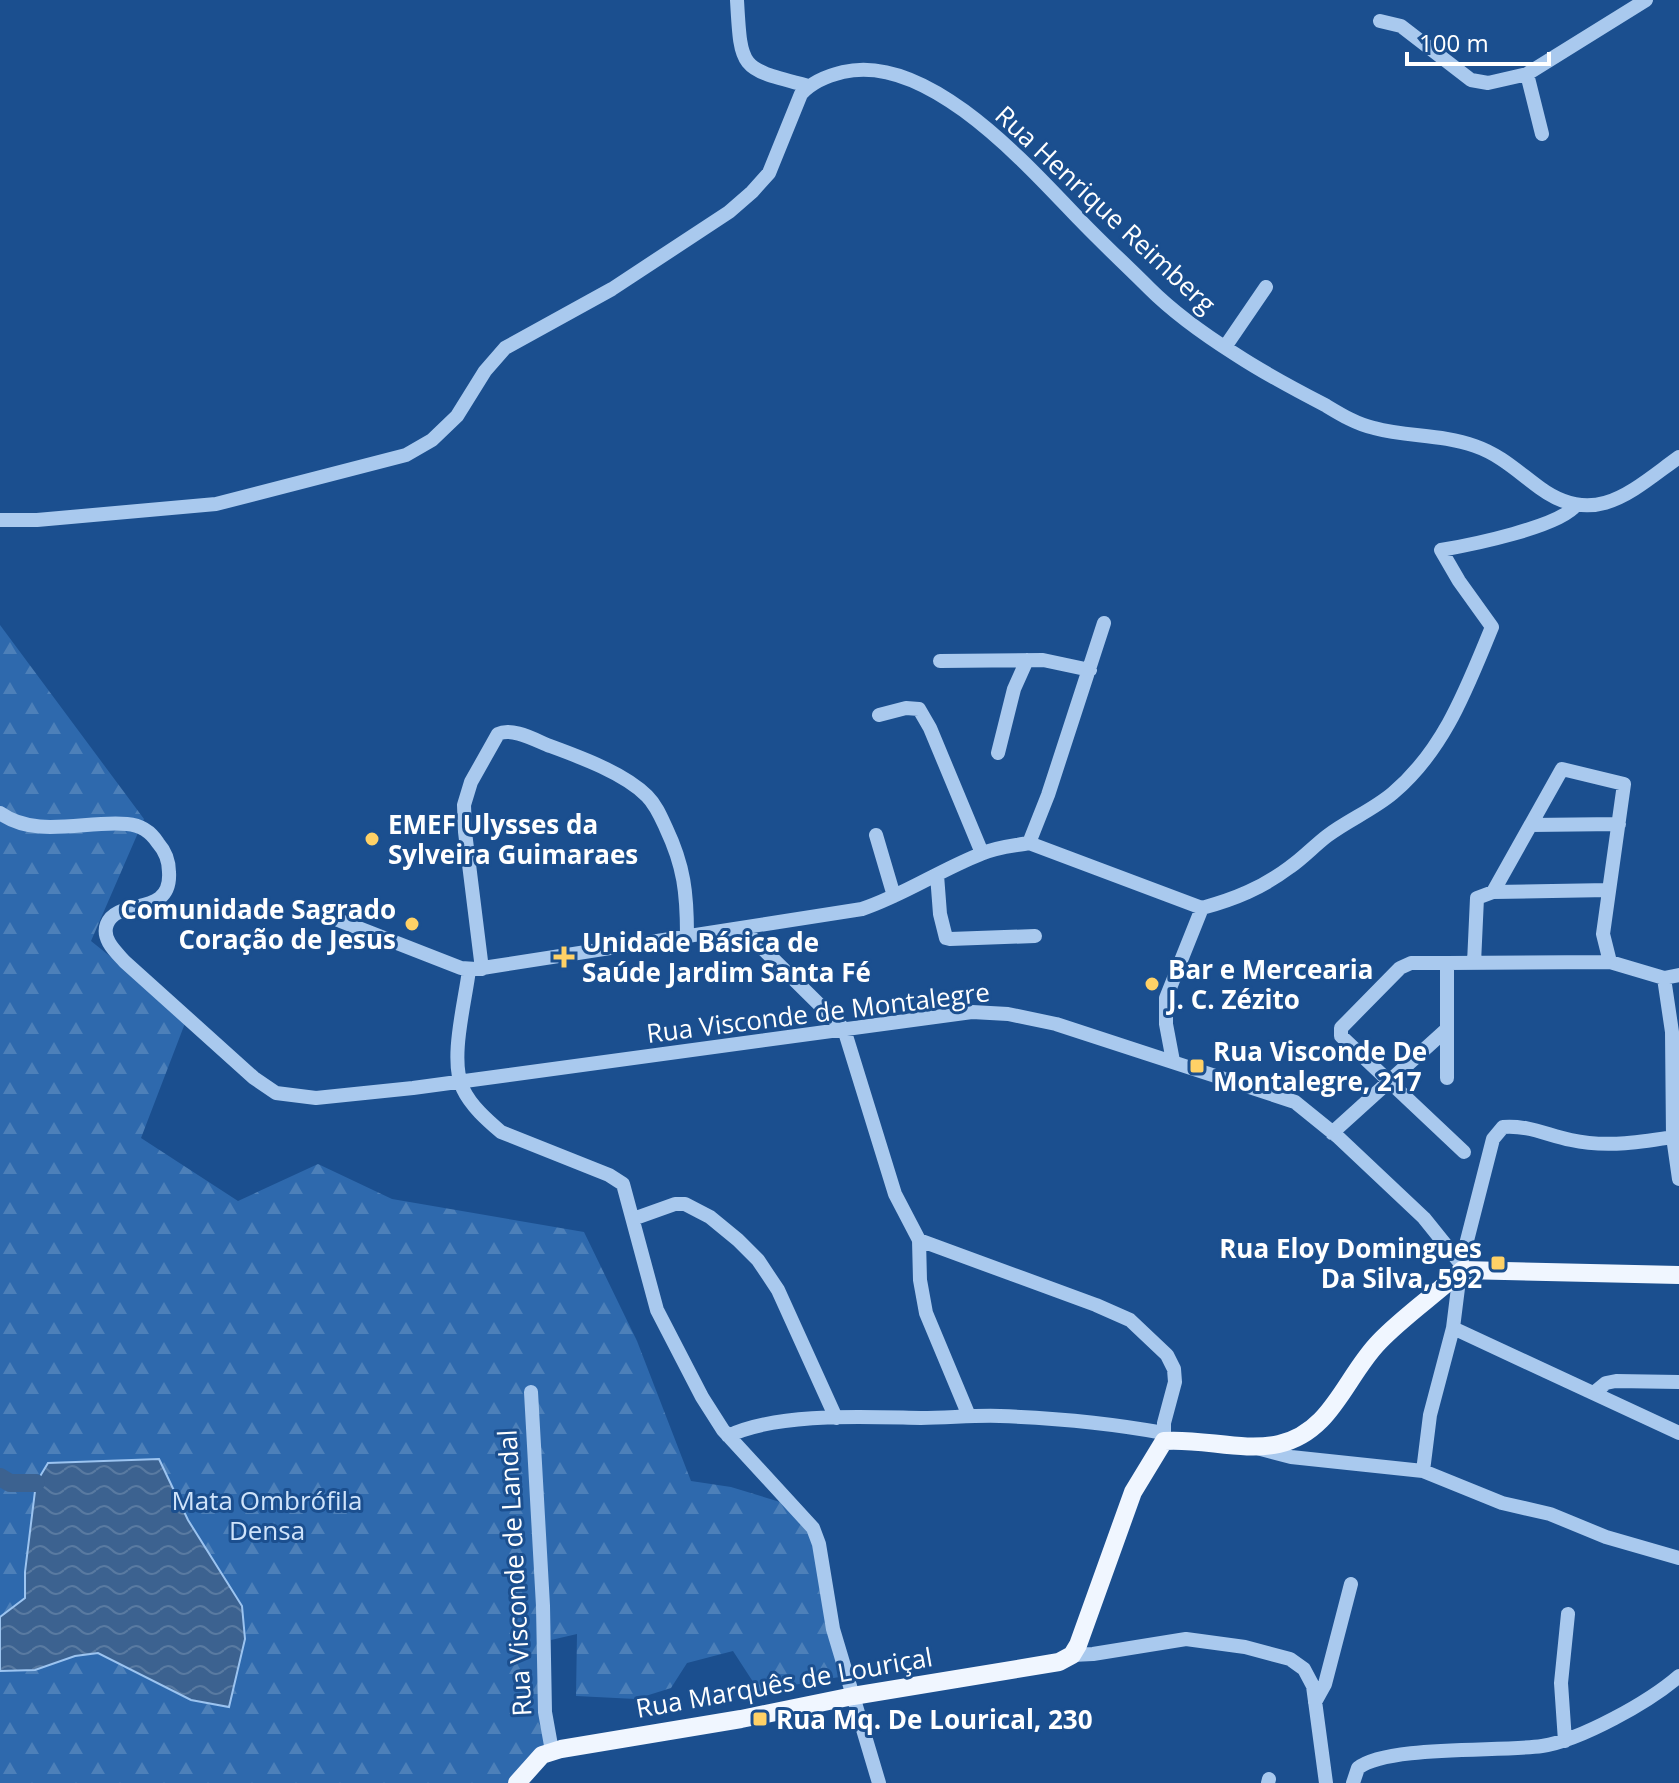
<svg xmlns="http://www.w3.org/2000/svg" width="1679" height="1783" font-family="'Open Sans',sans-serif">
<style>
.forest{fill:url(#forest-firs)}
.water{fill:url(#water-waves);stroke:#9cc4f0;stroke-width:2}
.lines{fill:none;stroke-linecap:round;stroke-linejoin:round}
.river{stroke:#3c6290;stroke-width:18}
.minor{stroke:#a9c9ee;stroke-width:14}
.major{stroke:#f0f6ff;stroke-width:18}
.poi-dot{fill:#ffd166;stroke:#1b4f8f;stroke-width:3}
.labels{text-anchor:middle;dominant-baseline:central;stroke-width:6;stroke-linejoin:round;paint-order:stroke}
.street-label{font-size:26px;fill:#fff;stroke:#1b4f8f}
.poi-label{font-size:26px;font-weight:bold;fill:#fff;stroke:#1b4f8f;text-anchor:start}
.park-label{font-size:26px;fill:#cfe3fa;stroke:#1b4f8f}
</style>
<defs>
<pattern id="forest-firs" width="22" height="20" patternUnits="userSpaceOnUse" patternTransform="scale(2)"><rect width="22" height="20" fill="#2e69ad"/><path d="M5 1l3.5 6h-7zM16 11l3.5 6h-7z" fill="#4d80b9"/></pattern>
<pattern id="water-waves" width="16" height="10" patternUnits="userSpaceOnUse" patternTransform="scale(2)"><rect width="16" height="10" fill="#3c6290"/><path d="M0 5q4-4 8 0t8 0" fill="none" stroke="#597aa1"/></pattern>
</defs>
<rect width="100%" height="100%" fill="#1b4f8f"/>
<path class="forest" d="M0,625L144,819L91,941L187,1018L141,1138L238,1201L318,1164L392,1199L584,1232L637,1341L691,1481L731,1487L793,1506L810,1524L845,1676L759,1691L733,1651L687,1663L671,1688L636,1699L576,1696L577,1634L551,1640L531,1419L545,1756L515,1783H0Z"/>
<path class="water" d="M159,1459L188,1520L242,1606L245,1639L229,1707L191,1700L98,1653L75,1656L35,1670L0,1671V1617L25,1598V1572L36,1483L48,1463Z"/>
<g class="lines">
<path class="river" d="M0,1477L10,1483H36"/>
<path class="minor" d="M737,0C741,71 740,68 809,86
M1380,21L1401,26L1471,80L1488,83L1527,74L1646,0
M1527,74L1542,134
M1225,347L1266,287
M0,520H37L216,504L406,455L432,440L457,416L485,371L505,348L612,289L729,212L752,192L769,173L801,94C812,82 826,76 843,72C928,52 1027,165 1080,220C1102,243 1126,265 1149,288C1175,314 1205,335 1235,354C1264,373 1294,389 1325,405C1340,414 1356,424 1374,428C1407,437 1441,434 1475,446C1501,455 1518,472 1540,488C1596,529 1634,489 1679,457
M940,661L1043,660L1090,670
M879,715L906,708L919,709L930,728L982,853
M998,753L1014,689L1027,660
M0,813C36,839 86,820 127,824C140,825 151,832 158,843C165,851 169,862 169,872C172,918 118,897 107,924C101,939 116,952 125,962L254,1078L276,1093L316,1098L413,1088L972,1012L1008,1014L1056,1024L1295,1102L1337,1136L1424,1218L1461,1264
M1531,825L1619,824
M876,835L894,896
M1029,843L1048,795L1104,623
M937,875L940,914L946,938L950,939L1035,936
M1493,892L1609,890
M338,920L461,968L476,969L862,909C904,895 940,870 981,854C996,847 1013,846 1029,843L1202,908
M743,929L844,1029L895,1194L919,1240L920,1280L926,1313L969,1416
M1610,962L1664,978L1679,975
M1447,963L1610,962L1603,934L1624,784L1562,769L1493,892L1477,898L1474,963
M482,969L465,832L464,805L471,782L498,734C512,727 535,740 550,746C580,757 624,773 647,796C656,805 661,817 666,828C684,866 687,893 687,935
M469,970C465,1003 449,1060 463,1089C471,1106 487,1120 501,1132L609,1175L623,1184L657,1310L702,1397L723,1430L813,1528L819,1544L833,1629L879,1783
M1664,978L1672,1032L1673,1137L1679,1179
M1173,1061L1166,1024V998L1202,908C1235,899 1262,888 1290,867C1303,858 1314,846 1327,836C1348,820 1373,810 1393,793C1445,749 1467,687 1492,627L1459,581L1441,550C1470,545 1560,527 1576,505
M1447,1078V963H1411L1400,968L1341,1028V1036L1464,1152
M1332,1133L1447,1029
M633,1219L675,1204H685L710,1217L738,1240L758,1260L778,1290L836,1418
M919,1240L1096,1305L1130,1320L1167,1355L1174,1369L1175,1382L1164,1423V1439
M1453,1328L1679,1433
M531,1392L543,1606L545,1712L552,1751
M1595,1392L1606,1383L1616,1381L1679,1382
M728,1436C779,1412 866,1417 921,1418C948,1418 974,1415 1000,1416C1055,1418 1110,1423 1164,1433
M1257,1448L1291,1457L1423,1471L1502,1503L1550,1514L1606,1537L1679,1558
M1423,1471L1430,1415L1453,1328L1461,1264L1493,1139L1503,1127C1528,1125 1547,1135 1571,1140C1606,1148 1644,1142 1679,1136
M1072,1655L1093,1654L1186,1639L1245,1647L1290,1659L1304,1669L1313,1686L1326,1783
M1315,1702L1325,1684L1351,1584
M1565,1741L1561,1683L1568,1614
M1268,1783L1269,1779
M1353,1783L1358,1768C1387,1745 1500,1752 1542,1746C1581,1740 1649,1702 1679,1676"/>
<path class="major" d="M517,1783L542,1755L561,1749L741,1719L853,1696L1059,1662L1072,1655L1078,1645L1133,1492L1164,1441C1202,1438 1242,1452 1279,1444C1332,1432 1345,1377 1379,1342C1404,1316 1435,1295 1462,1270L1679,1275"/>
</g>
<g class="poi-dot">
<circle cx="372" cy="839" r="8"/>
<circle cx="412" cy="924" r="8"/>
<path d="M560 945h8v8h8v8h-8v8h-8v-8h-8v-8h8z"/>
<circle cx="1152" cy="984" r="8"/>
<rect x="1189" y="1058" width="16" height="16" rx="4"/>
<rect x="1490" y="1255" width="16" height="16" rx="4"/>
<rect x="752" y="1711" width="16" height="16" rx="4"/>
</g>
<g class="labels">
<g class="street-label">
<text transform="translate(1106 209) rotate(43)">Rua Henrique Reimberg</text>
<text transform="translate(818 1012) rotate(-7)">Rua Visconde de Montalegre</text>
<text transform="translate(514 1573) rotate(-93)">Rua Visconde de Landal</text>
<text transform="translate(784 1682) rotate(-10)">Rua Marquês de Louriçal</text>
</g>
<g class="poi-label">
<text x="388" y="824">EMEF Ulysses da<tspan x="388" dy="30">Sylveira Guimaraes</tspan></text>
<text x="396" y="909" text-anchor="end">Comunidade Sagrado<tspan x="396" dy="30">Coração de Jesus</tspan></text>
<text x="582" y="942">Unidade Básica de<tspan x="582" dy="30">Saúde Jardim Santa Fé</tspan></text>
<text x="1168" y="969">Bar e Mercearia<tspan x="1168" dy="30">J. C. Zézito</tspan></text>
<text x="1213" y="1051">Rua Visconde De<tspan x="1213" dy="30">Montalegre, 217</tspan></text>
<text x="1482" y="1248" text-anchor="end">Rua Eloy Domingues<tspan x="1482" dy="30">Da Silva, 592</tspan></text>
<text x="776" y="1719">Rua Mq. De Lourical, 230</text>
</g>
<g class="park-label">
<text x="267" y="1500">Mata Ombrófila<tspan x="267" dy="30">Densa</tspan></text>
</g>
</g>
<path d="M1407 52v12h142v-12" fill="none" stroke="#ffffff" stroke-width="4"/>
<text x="1419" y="52" font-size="24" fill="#ffffff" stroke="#1b4f8f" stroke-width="6" paint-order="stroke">100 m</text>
</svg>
